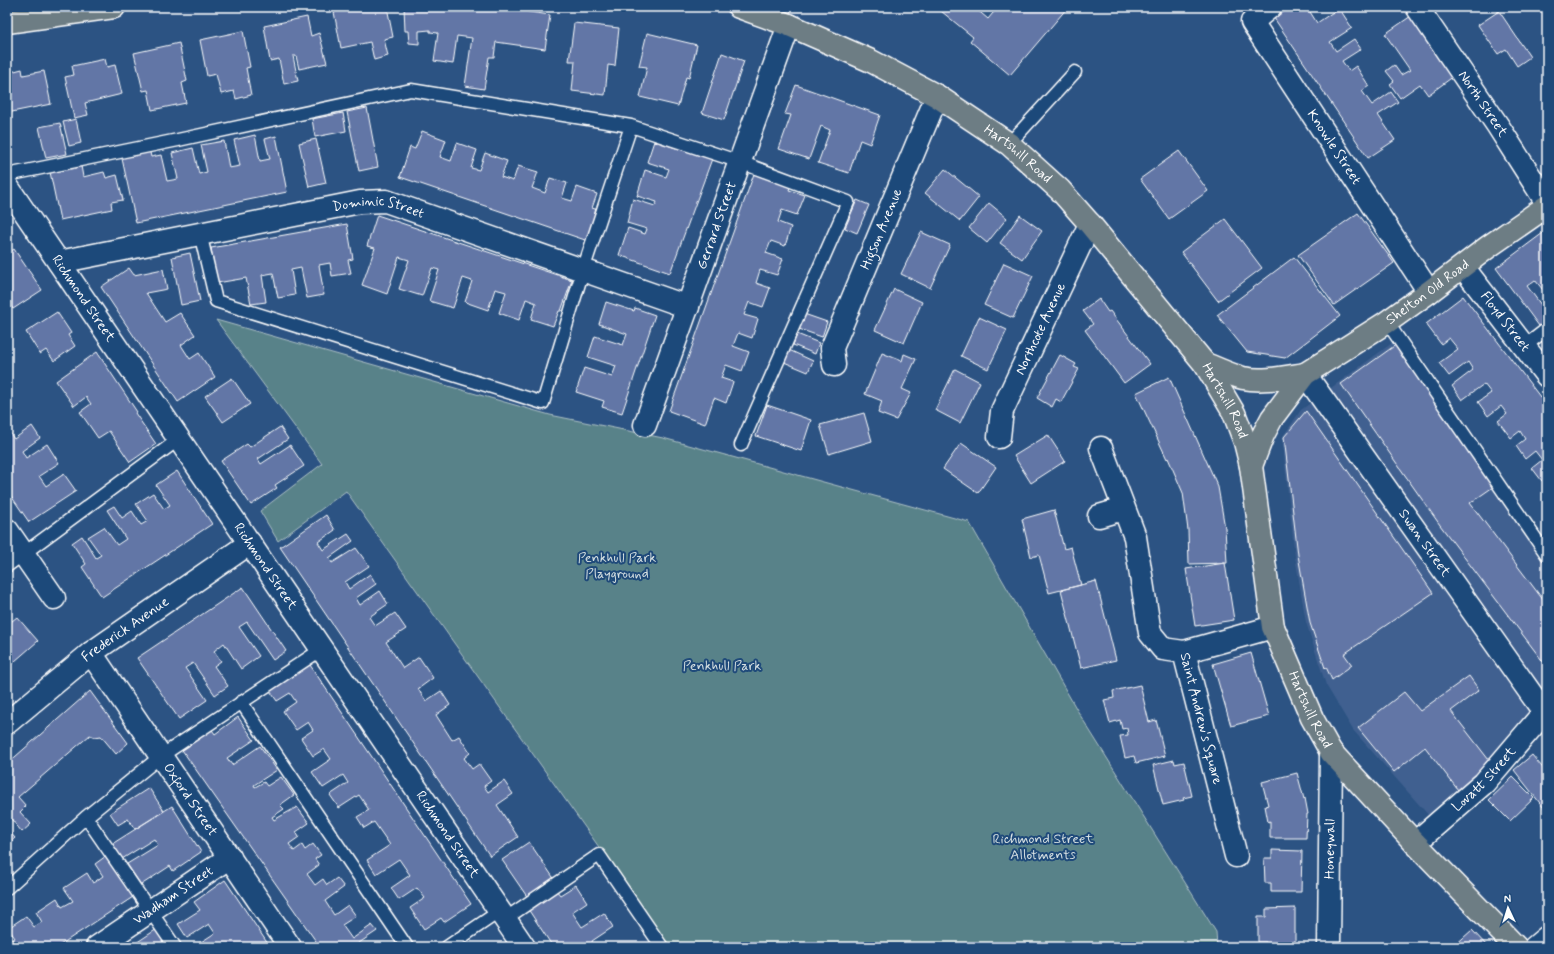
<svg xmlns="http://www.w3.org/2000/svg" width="1554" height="954" font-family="Mynerve,sans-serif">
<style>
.built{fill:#406190}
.green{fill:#598289;stroke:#acc0c4}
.building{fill:#6276a6;stroke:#fff}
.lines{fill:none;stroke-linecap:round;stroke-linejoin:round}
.service-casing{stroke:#fff;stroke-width:15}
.minor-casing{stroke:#fff;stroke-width:25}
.tertiary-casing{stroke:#fff;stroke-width:25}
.primary-casing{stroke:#fff;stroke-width:25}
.service{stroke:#1f4a7a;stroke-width:12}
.minor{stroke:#1f4a7a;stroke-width:22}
.tertiary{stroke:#1f4a7a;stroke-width:22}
.primary{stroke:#6d7d84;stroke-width:22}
.labels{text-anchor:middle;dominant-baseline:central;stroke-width:4;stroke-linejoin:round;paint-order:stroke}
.street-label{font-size:14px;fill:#fff;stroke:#1f4a7a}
.park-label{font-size:14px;fill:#d6e0e2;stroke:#1f4a7a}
</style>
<rect width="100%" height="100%" fill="#2c5383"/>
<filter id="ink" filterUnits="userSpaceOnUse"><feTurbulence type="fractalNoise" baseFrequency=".025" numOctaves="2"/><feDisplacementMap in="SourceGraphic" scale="8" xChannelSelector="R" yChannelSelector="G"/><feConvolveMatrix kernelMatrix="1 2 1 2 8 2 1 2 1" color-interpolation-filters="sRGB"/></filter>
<g filter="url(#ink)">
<path class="built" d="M1399,338L1547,551V702L1500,762L1431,818L1353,730L1326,685L1306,622L1295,556L1282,438L1301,410Z"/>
<path class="green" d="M216,320L550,415L663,438L969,522L1080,715L1216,932L1217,947H670L346,491L278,541L260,511L322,464Z"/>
<path class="building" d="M360,7H387L393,37L384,39L388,56L374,60L370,42L341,48L334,12Z
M404,7H496L550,15L545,49L496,42L494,57H489L484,89L465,86L472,38L457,36L453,64L434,61L438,33L430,32V30L419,31V44L409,43L408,31H405Z
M936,7H974L988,19L998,7H1068L1010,75L970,41L973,37Z
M1291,7H1307L1317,23L1339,8L1352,28L1330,42L1336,51L1354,39L1361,49L1342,61L1349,71L1356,66L1369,86L1362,91L1372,105L1391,92L1398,102L1378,115L1395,140L1368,158L1274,18Z
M1499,11L1530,57L1517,66L1506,49L1498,54L1478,25Z
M1411,16L1454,76L1428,95L1420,84L1400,98L1390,84L1394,81L1386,71L1394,65L1401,75L1410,70L1385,34Z
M307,17L311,36L319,33L327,63L299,69L296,56H293L298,81L284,84L279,59L270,61L264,26Z
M574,23L619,28L615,66L608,65L605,95L572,91L575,61H569Z
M243,31L250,67L246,68L251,95L236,99L234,91L221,94L216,74L207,76L200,40Z
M647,33L697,45L689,78L686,77L678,106L640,97L647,67L639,66Z
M179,43L187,81L182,83L186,103L152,110L148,90L143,91L134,53Z
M722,53L744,61L724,120L702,113Z
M105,59L107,67L115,65L122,94L85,103L88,115L74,118L65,77L74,75L72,66Z
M22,69L23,75L44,71L51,104L7,113V73Z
M796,85L880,115L870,144L860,140L849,173L818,163L830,130L821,126L809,159L779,149L791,115L785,114Z
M367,108L378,167L359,171L347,112Z
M343,113L346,131L315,137L312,119Z
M76,119L81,143L69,146L63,122Z
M60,123L67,154L46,158L39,127Z
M422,131L446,140L440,157L451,161L457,143L477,150L471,168L479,170L485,153L507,161L501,177L513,181L518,166L538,172L532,188L545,193L550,178L567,183L562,198L572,201L577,187L597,194L592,208L598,210L588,241L400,177L410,147L415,149Z
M255,135L260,161L270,159L265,139L276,136L287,192L136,223L121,154L149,148L151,157L161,155L167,181L178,179L172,153L193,148L199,174L207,172L201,145L224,141L229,168L240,166L234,140Z
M316,139L326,183L309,187L299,143Z
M654,141L676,148L678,144L713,156L670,273L619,255L628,228L645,234L647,229L627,223L633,199L655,206L657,202L637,196L645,170L666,177L669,169L647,162Z
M1179,151L1208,191L1169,219L1140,179Z
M81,166L83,177L104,172L106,178L117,175L123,200L111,202L112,209L60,220L50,172Z
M945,169L979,197L960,221L925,193Z
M755,171L791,184L789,190L805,195L797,215L782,210L778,222L791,227L785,246L771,241L766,253L783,259L777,275L760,270L756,283L770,288L763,307L749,302L744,315L758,319L752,338L738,333L733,346L749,352L742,371L726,365L721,378L733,382L726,403L714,398L705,424L669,411Z
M857,200L869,205L857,233L845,228Z
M989,203L1007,218L987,243L969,228Z
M1358,213L1394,263L1334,305L1298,255Z
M377,215L572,280L561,311H559L553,326L531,319L536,303L526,299L519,320L499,313L506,292L495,289L488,310L465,302L472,281L463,278L453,308L429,301L439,270L432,268L422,296L399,289L409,260L399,257L387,294L362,285L375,248L367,246Z
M1020,215L1042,231L1022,259L1000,243Z
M1225,219L1262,268L1218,301L1181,252Z
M347,224L353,259L348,260L351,273L332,276L330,263L319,265L324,295L307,298L301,268L291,270L295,295L278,298L273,273L262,275L266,302L251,304L246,278L217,283L211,248Z
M1547,230V295L1535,280L1527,286L1547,313V321L1539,326L1496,268Z
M921,232L950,245L930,288L901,274Z
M14,249L42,290L13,309L7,301V254Z
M190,253L200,301L181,305L172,257Z
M1294,257L1340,316L1285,358L1247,352L1217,315Z
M1004,263L1033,276L1013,318L984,305Z
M129,268L134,275L163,269L167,289L146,293L165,322L180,313L195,335L181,345L190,359L199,353L215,377L178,402L101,287Z
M894,289L922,302L904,343L875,330Z
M1463,296L1547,406V478L1542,481L1532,468L1542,460L1535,451L1525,459L1516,446L1525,439L1520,431L1511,438L1498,421L1507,414L1501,406L1488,416L1478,402L1491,393L1484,384L1462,400L1452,386L1473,370L1468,362L1449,376L1439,363L1458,349L1449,338L1441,344L1426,324Z
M1099,299L1108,312L1110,311L1150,364L1124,383L1085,330L1093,324L1083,311Z
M606,302L634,311L635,308L655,315L622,413L602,407L604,401L576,392L584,368L612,377L616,366L588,357L595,336L623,345L627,334L599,324Z
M57,312L71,333L68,335L75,346L54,361L46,350L40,354L26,332Z
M804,314L827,322L822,337L799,329Z
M979,317L1007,330L988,369L961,356Z
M797,334L819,343L815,354L793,345Z
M1397,344L1496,485L1470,503L1547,605V667L1440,525L1341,384Z
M789,350L813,361L808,372L784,362Z
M97,352L137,412L135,413L156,444L130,462L109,431L98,438L80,412L91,404L86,397L74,406L56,381Z
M882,353L902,361L904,354L916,359L902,389L911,393L896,420L878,413L882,401L865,394Z
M1060,355L1076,364L1074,367L1079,369L1061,402L1056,399L1052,407L1037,398Z
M955,369L980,382L960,423L935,410Z
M1169,377L1218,487L1225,528L1227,563L1189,564L1188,530L1183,493L1168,458L1167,459L1136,393Z
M232,378L250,404L223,422L205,396Z
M767,405L811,420L801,451L756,436Z
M1306,411L1433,593L1344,654L1352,665L1332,680L1326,667L1325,668L1310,623L1298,555L1284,437Z
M864,413L872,441L829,454L820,425Z
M32,426L40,438L22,451L26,458L47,444L59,463L39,476L46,486L64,474L76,491L29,522L7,490V429L14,439Z
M280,427L288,439L258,459L261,464L290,445L304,466L275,485L277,488L251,505L221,461L247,444L250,447Z
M1048,435L1065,461L1031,483L1014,456Z
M961,443L996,467L978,493L943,469Z
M177,471L212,524L102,597L82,567L86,564L72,543L82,536L96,558L101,555L88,537L104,527L117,545L126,539L107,510L114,506L122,518L132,511L141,525L148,521L136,504L153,493L164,509L170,505L156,485Z
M1054,510L1064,549L1071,547L1081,585L1049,593L1039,555L1031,557L1022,519Z
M326,515L335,530L318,542L323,550L348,534L353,541L329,558L332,563L356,548L369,566L345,582L349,589L370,574L376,584L356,598L360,605L380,591L388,604L369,617L375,626L395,613L406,629L386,642L403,668L419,657L433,678L418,689L426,701L441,691L450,705L436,715L452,740L459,736L470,753L464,758L472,769L479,764L491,781L484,786L488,792L504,781L513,794L497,805L518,837L490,856L280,547Z
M1225,563L1234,620L1195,626L1186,569Z
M1096,581L1116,660L1081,668L1061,590Z
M243,587L286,651L273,660L247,622L239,627L259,656L241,669L224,643L214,651L221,661L214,666L228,686L215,695L193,663L185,668L207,700L179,719L137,658Z
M17,617L38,641L7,668V625Z
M1251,653L1269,716L1231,726L1213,664Z
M308,662L471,904L444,922L441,918L424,929L410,908L425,898L417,888L399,900L391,888L410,875L399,859L376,874L367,860L390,845L374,822L364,828L357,817L369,810L359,795L339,808L330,795L348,783L343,775L323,788L312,772L331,759L324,749L313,756L301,738L313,730L308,722L296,730L283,711L296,702L290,693L277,701L268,688Z
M1469,676L1479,690L1451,711L1492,764L1458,790L1425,747L1394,772L1358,728L1404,692L1420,711Z
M1140,685L1149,722L1156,720L1165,756L1136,763L1134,756L1125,758L1120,736L1128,735L1127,728L1122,729L1120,720L1110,723L1104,700L1114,698L1113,691Z
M90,691L128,743L116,754L101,736L95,737L90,735L18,797L26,806L20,812L31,824L22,832L7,814V764Z
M238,717L254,740L227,758L232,765L260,746L277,770L254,785L255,787L264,782L267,786L281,777L294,795L280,805L284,809L272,817L274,820L297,807L309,823L296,832L299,837L289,844L294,851L302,845L305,850L313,844L321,855L315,859L319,865L307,874L315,885L323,879L327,885L337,878L344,887L325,901L334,915L348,905L356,916L342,925L352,939L372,925L377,931L356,945L358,947H320L180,747L210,727L215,734Z
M1532,755L1547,773V812L1514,770Z
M1174,760L1175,764L1184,762L1192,796L1183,798L1184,800L1163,805L1153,765Z
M1297,773L1304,799L1305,798L1308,814H1307L1306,838H1270V821L1268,822L1265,806L1268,805L1262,782Z
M1513,777L1534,798L1510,821L1489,800Z
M149,788L164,811L135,829L128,819L118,825L110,813Z
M172,806L201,852L173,871L170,866L141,885L127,864L158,845L154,839L122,859L112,844Z
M7,829L15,838L7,845L12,852L7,856Z
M529,842L555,880L528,898L502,860Z
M1272,850L1302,851L1301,892H1271V883H1265L1264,858H1272Z
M106,856L133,897L57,947H7V943L15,938L8,928L26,916L34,927L42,922L36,912L57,898L62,907L73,901L64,888L87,873L93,883L103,876L95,864Z
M225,880L270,947H200L198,944L215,933L209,924L187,938L178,924L200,910L194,902Z
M576,885L587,902L572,912L582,927L604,913L613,927L592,941L594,947H553L528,909L556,890L560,895Z
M1295,908V947H1266V942H1258V917H1266V909Z
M157,929L169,947H134L133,945Z
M1472,930L1488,947H1453Z"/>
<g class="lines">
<g class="service-casing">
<path id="service" d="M1009,144L1075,72
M7,175L178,140L411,90L631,126L740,162L848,202L741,445
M200,233L216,301L543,403L583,270L631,126
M1387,322L1547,555
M1525,346L1547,329
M7,566L179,439
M241,702L407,947
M86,817L175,947
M7,888L86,817L161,756L322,649
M505,919L599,855L662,947
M447,947L500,911"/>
</g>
<g class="minor-casing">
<g id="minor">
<path id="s1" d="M1270,7L1252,22L1429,292"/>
<path id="s2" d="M7,186L524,947"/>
<path id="s3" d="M59,262L360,202L386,201L688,307"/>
<path id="s4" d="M1463,267L1547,376"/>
<path id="s5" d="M834,365L832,348L937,96"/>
<path id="s6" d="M1305,374L1544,712"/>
<path id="s7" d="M645,425L789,25"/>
<path id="s8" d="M999,437L1002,411L1090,224"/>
<path id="s9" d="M1101,448L1135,537L1150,633L1163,649L1184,652L1236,856"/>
<path d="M1099,516L1123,509"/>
<path d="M7,530L54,598"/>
<path d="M1184,652L1273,627"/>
<path id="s10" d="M91,653L290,947"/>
<path id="s11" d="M7,723L91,653L250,543"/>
<path id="s12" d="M1415,843L1484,783L1547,709"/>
<path id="s13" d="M97,947L230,857"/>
<path d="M1535,947L1547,937"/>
</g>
</g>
<g class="tertiary-casing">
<g id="tertiary">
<path id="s14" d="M1417,7L1498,126L1547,203"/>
<path id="s15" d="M1329,947L1331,752"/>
</g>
</g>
<g class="primary-casing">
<g id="primary">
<path id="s16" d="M739,7L789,25L871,61L937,96L1009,144L1060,190L1090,224L1205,364L1234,413L1245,442L1251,466L1273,627L1312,718L1331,752L1415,843L1516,947"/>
<path d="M7,22L114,7"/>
<path d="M1205,364C1217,368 1230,375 1243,378C1263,382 1285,377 1305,374"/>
<path id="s17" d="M1251,466L1263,435L1272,418L1305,374L1387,322L1429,292L1488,247L1547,206"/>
</g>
</g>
<use href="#service" class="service"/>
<use href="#minor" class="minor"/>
<use href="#tertiary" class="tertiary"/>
<use href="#primary" class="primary"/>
</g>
</g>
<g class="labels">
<g class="street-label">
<text stroke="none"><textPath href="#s14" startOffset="117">North Street</textPath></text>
<text stroke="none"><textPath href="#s1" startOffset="173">Knowle Street</textPath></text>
<text stroke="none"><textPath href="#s16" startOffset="317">Hartshill Road</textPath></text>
<text stroke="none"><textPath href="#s3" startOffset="326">Dominic Street</textPath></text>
<text stroke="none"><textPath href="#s7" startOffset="212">Gerrard Street</textPath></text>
<text stroke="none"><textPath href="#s5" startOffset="146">Higson Avenue</textPath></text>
<text stroke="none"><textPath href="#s17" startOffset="255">Shelton Old Road</textPath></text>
<text stroke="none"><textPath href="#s2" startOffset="136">Richmond Street</textPath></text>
<text stroke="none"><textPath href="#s4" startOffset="69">Floyd Street</textPath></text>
<text stroke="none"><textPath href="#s8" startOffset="117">Northcote Avenue</textPath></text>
<text stroke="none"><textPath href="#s16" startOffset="641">Hartshill Road</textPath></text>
<text stroke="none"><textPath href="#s6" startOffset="207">Swan Street</textPath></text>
<text stroke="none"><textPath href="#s2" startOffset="460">Richmond Street</textPath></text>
<text stroke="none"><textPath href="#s11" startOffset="151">Frederick Avenue</textPath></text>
<text stroke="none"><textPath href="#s16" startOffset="965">Hartshill Road</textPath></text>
<text stroke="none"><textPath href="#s9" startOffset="303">Saint Andrew's Square</textPath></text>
<text stroke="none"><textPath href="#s12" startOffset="94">Lovatt Street</textPath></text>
<text stroke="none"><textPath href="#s10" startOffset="177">Oxford Street</textPath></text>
<text stroke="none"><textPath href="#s2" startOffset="784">Richmond Street</textPath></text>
<text stroke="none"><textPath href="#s15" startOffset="98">Honeywall</textPath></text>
<text stroke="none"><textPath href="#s13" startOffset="92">Wadham Street</textPath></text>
</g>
<g class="park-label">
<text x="617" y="558">Penkhull Park<tspan x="617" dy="16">Playground</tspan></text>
<text x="722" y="666">Penkhull Park</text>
<text x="1043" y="839">Richmond Street<tspan x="1043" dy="16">Allotments</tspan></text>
</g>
</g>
<rect width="1554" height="954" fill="none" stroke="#1f4a7a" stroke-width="24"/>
<rect x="12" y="12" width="1530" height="930" fill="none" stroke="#fff" stroke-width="1.5" filter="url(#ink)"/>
<g transform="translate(1508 908) rotate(356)" stroke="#1f4a7a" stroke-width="3" paint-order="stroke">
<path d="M0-3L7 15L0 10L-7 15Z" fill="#ffffff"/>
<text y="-6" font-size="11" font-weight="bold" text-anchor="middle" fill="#ffffff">N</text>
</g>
</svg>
